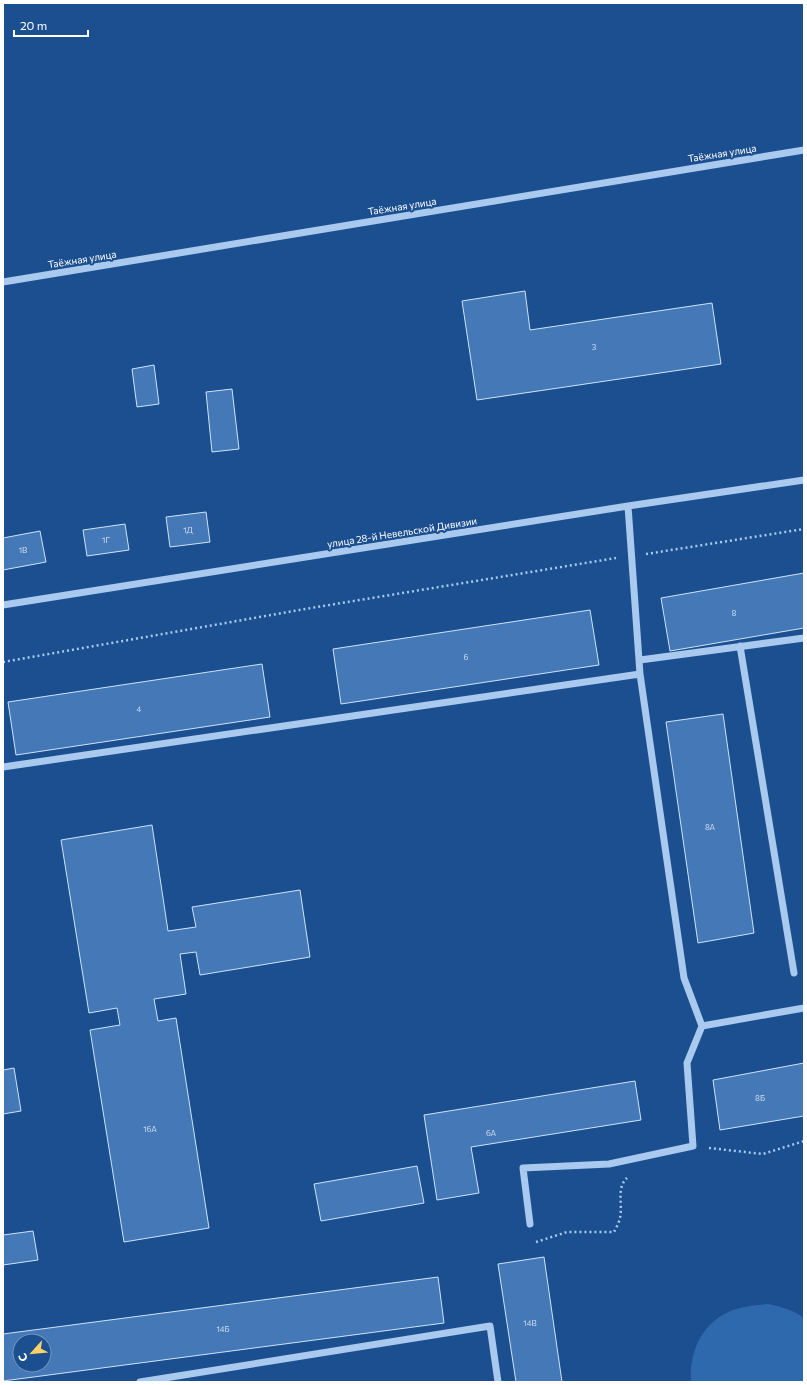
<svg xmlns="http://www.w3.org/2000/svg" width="807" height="1385" font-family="Commissioner,sans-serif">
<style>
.green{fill:#2e69ad}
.building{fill:#4478b7;stroke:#cfe3fa;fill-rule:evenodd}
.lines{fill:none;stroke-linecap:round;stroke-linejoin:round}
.path{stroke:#a9c9ee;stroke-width:2.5;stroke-dasharray:2 3;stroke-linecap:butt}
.minor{stroke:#a9c9ee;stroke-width:7}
.labels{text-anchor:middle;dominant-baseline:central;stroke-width:4;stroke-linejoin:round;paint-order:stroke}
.number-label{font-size:8px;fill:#d0dded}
.street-label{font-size:10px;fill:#fff;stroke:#1b4f8f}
</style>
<rect width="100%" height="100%" fill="#1b4f8f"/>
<path class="green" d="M769,1304C782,1307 793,1310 804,1318V1382H691C689,1351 702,1322 733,1310C744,1306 757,1305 769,1304Z"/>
<path class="building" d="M525,291L530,330L712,303L721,364L477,400L462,301Z
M154,365L159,404L137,407L132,369Z
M232,389L239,449L212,452L206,392Z
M206,512L210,542L170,547L166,517Z
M125,524L129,550L87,556L83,530Z
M40,531L46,562L3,570V538Z
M804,573V628L670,651L661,598Z
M590,610L599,665L341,704L333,649Z
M262,664L270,717L16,755L8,702Z
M723,714L754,933L698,943L666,722Z
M152,825L168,931L196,927L192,907L300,890L310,957L200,975L196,952L180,954L186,994L154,999L158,1021L176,1018L209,1228L124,1242L90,1030L120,1025L117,1008L89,1013L61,840Z
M804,1063V1116L720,1130L713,1080Z
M14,1068L21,1111L3,1114V1070Z
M635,1081L641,1120L471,1147L479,1193L437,1200L424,1115Z
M417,1166L424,1203L321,1221L314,1184Z
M33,1231L38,1260L3,1265V1235Z
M544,1257L562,1382H516L498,1264Z
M438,1277L444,1323L3,1381V1334ZM20,1341H44V1365H20Z"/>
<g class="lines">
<path class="path" d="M646,554L804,529
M3,662L311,608L616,558
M709,1148L763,1154L804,1141
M536,1242L567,1232H614C616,1228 619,1223 620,1218C623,1204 616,1188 627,1178"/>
<path class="minor" d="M3,282L804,150
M628,506L640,674L684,978L702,1026L804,1008
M3,605L628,506L804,480
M740,646L794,973
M640,660L804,638
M3,767L640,674
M530,1224L523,1168L609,1164L693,1146L687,1063L702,1026
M140,1382L490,1326L498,1382"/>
</g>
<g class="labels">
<g class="number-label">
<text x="594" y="347">3</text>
<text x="188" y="530">1Д</text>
<text x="106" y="540">1Г</text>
<text x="23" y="550">1В</text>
<text x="734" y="613">8</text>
<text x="466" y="657">6</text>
<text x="139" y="709">4</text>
<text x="710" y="827">8А</text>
<text x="760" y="1098">8Б</text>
<text x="150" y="1129">16А</text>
<text x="491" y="1133">6А</text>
<text x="530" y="1323">14В</text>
<text x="223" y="1329">14Б</text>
</g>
<g class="street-label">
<text transform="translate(722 153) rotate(-9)">Таёжная улица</text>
<text transform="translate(402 206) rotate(-9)">Таёжная улица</text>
<text transform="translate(82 259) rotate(-9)">Таёжная улица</text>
<text transform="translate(402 532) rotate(-9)">улица 28-й Невельской Дивизии</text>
</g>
</g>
<rect width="807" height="1385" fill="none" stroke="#ffffff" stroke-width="8"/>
<g transform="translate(32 1353) rotate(243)"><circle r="19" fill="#1b4f8f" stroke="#7695bc"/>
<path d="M0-3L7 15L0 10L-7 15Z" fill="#ffd166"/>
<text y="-6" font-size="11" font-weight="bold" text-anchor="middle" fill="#ffffff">С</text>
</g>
<path d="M14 30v6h74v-6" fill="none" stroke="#ffffff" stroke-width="2"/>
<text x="20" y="30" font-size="12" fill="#ffffff" stroke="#1b4f8f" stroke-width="3" paint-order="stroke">20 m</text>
</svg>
